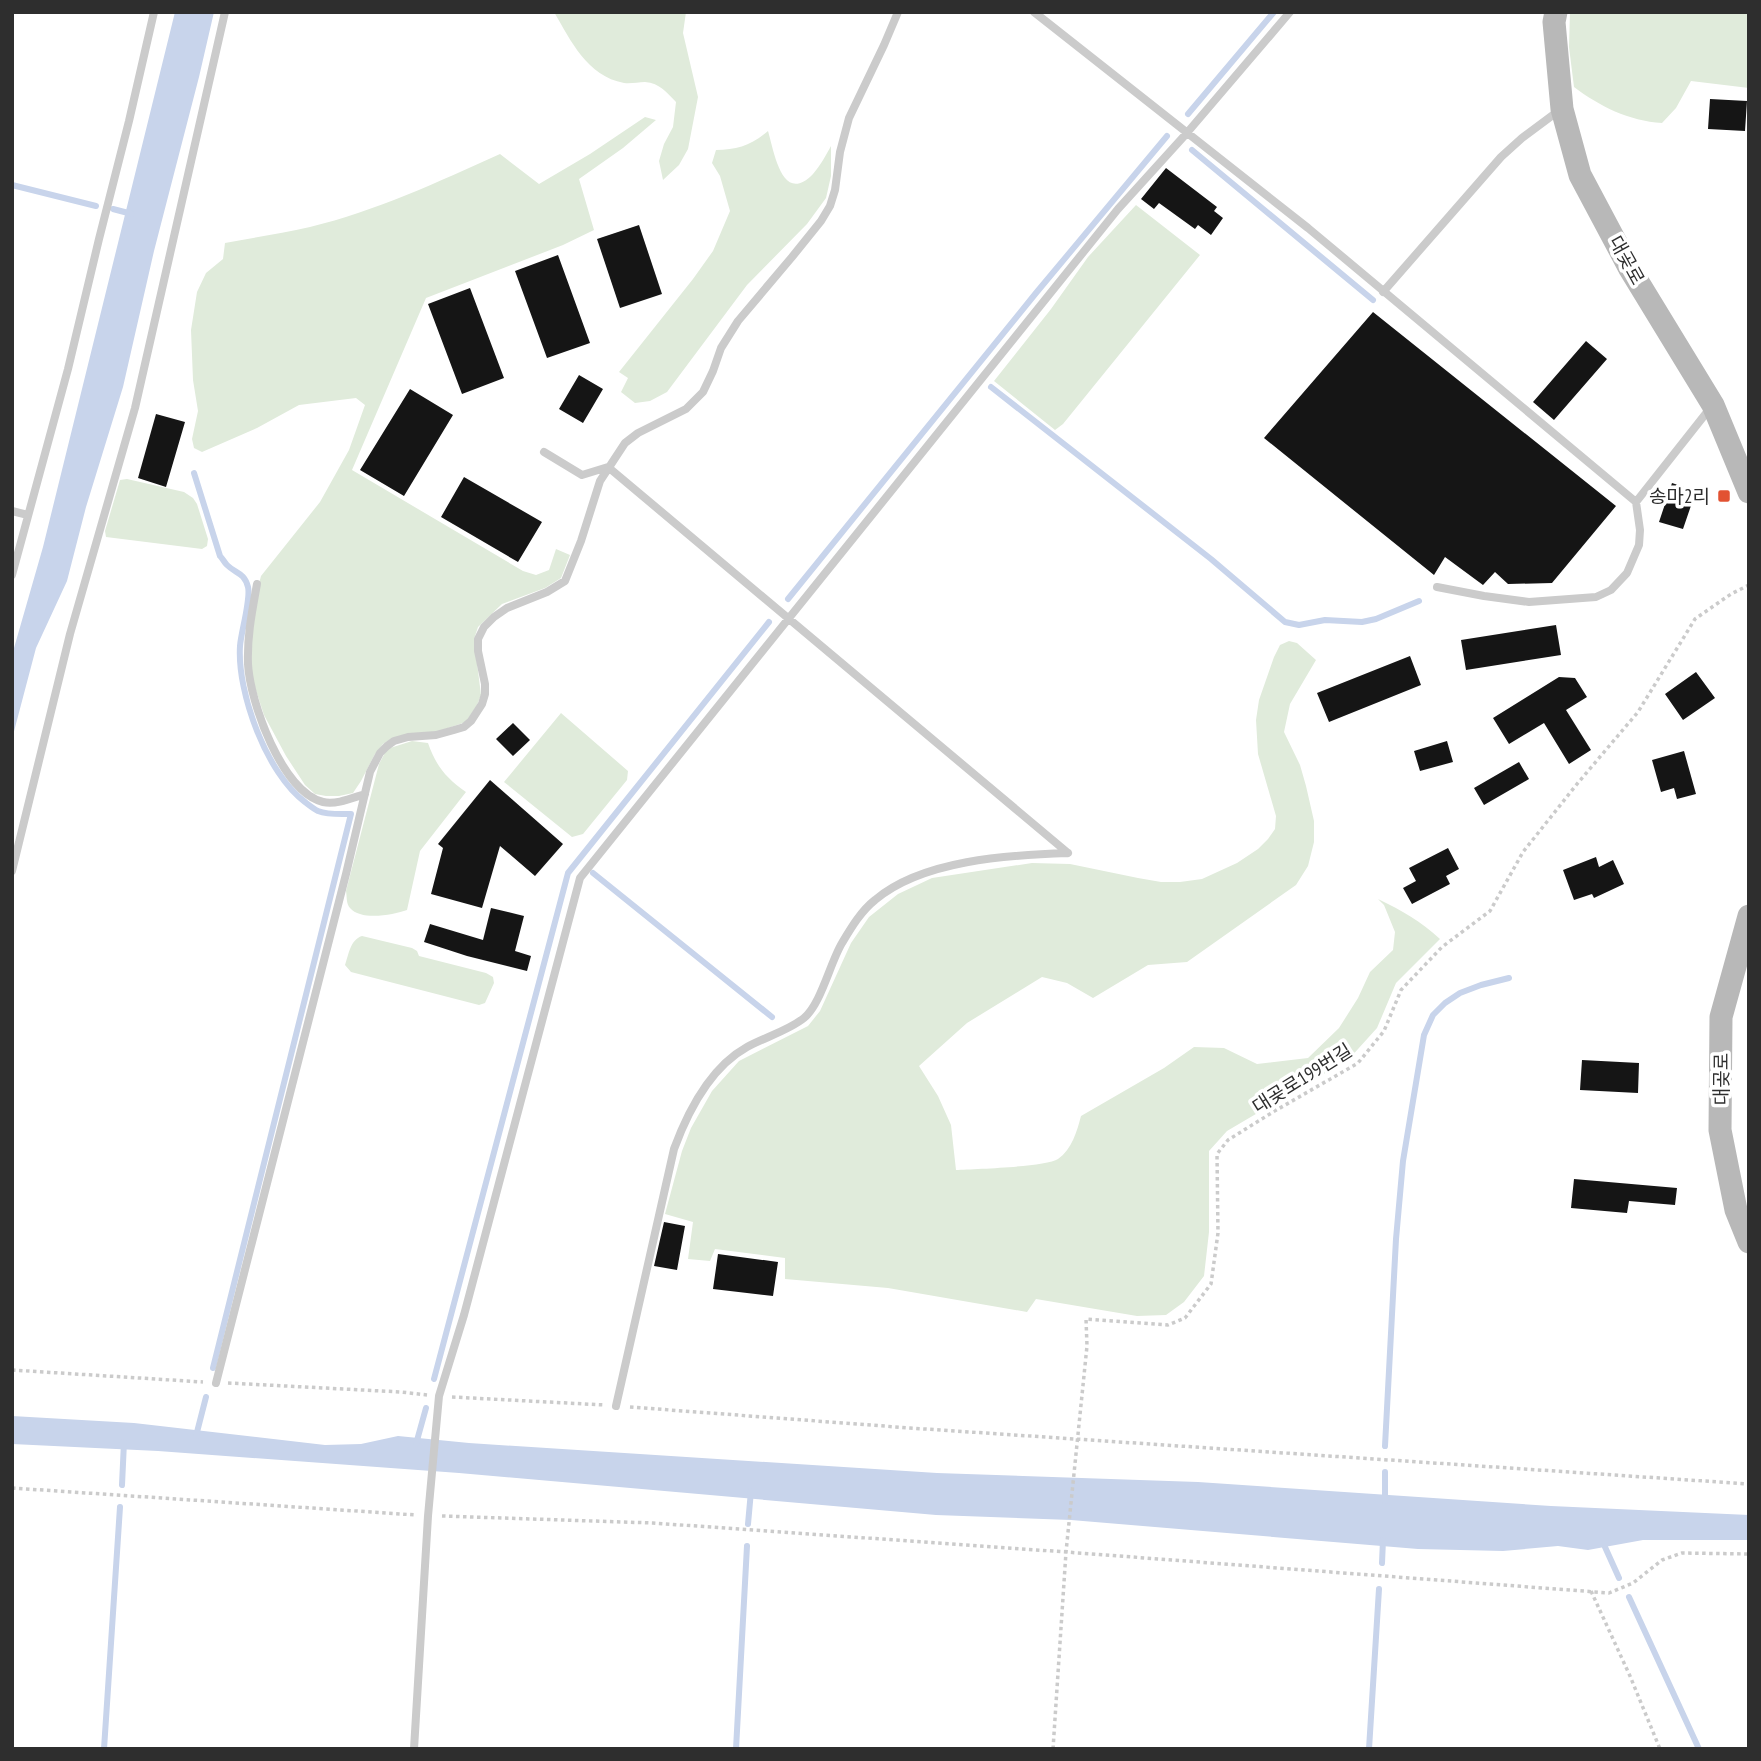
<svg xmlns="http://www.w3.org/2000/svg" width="1761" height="1761" font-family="'PT Sans Narrow','Noto Sans KR',sans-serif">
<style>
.green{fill:#e0ebdb}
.water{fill:#c8d4eb}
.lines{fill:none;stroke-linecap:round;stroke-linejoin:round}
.stream{stroke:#c8d4eb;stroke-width:6}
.building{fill:#151515}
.path{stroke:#cbcbcb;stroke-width:3.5;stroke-dasharray:3.5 3.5;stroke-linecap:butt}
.lane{stroke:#cbcbcb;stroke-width:8}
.secondary{stroke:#b8b8b8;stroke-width:23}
.poi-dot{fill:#e25232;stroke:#fff;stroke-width:2.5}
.labels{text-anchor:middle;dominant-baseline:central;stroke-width:7;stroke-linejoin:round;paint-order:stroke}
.street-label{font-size:19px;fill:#2e2e2e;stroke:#fff}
.poi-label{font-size:19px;fill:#2e2e2e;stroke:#fff;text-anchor:end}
</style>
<rect width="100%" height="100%" fill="#fff"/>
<path class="green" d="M554,12H686L683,33L698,97L688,149L679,165L663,180L659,161L664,144L673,127L676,102C667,93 660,83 645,82C638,82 631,84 624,83C587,76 571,41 554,12Z
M1570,12H1749V88L1691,81L1676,108L1662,123C1629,121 1599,106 1574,87L1569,47Z
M645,117L656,120L623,148L579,179L594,230L563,245L426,298L352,470L523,571L536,575L549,570L556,549L570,555L561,578L545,588L502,604L478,627L474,639L481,695L477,705L466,722L439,731L392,738L383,744L375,754L361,781L353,793L339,796H326L315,794L305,785L286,756L264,715L249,669L248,627L261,576L320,502L349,450L365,405L356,398L299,405L257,428L202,452L194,448L192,439L198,411L193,380L191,330L197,292L206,273L223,259L225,243C253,238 282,233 310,227C376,211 438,182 500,154L539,184L590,154Z
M768,131C774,151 782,206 813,174C820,166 826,155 831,146V176L826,198L807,224L747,285L667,392L650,401L635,403L621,392L628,378L619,372L693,279L713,251L730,211L720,176L712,163L716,150C737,150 752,145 768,131Z
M1136,205L1200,255L1063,424L1055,430L994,381L1051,309L1088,257Z
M127,479L184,492L193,498L197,504L208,539L207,546L202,549L106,537L105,531L120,480Z
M1289,641L1297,643L1316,660L1290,704L1284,732L1300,765L1306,786L1314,821V842L1308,866L1296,885L1187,962L1148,965L1093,998L1067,983L1042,977L967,1023L919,1066L938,1096L951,1125L956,1170C975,1169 1046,1167 1058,1159C1072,1149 1077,1131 1081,1116L1164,1068L1194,1047L1224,1048L1257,1064L1308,1058L1339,1028L1358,998L1370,972L1393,950L1395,932L1384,905L1378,899C1403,911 1420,921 1440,939L1396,983L1377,1028L1349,1059L1227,1131L1209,1151V1232L1204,1276L1184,1302L1166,1315L1137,1316L1036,1299L1027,1312L888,1288L785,1279V1258L715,1249L710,1261L688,1259L693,1222L665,1214L682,1151L691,1128L712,1091L739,1061L808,1026L820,1011L851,943L869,917L898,894L932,878L1032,863L1070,864L1138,878L1161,882H1180L1202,879L1237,863L1258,849L1268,839L1275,829L1276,816L1258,754L1256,720L1259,700L1274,657L1280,645Z
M561,713L628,771L627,780L583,834L572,837L504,782Z
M412,741L428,743C436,766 446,778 466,792L420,851L407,910C393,915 361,921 350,908C346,904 347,896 346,891L379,764L387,749Z
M362,936L412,948L417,951L419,956L486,973L493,977L494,983L485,1003L479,1005L351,972L345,965C349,954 350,940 362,936Z"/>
<path class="water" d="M175,12H214L199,77L154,251L123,387L86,507L67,581L36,648L12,739V655L43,547Z
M12,1416L134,1423L325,1445L361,1444L398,1436L469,1443L937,1473L1198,1482L1551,1506L1749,1515V1540H1643L1588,1550L1558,1546L1503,1551L1418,1549L1071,1520L936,1515L459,1473L158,1451L12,1444Z"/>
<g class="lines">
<path class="stream" d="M1188,114L1274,12
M1192,150L1373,300
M12,185L96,206
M113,209L132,214
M991,387L1211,559L1285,622L1299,625L1325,620L1362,622L1376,619L1419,601
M194,473L220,556C223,559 224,562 227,565C236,574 244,572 248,587C251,599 241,632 240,646C237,693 267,774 305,802C309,805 314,809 318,811C328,815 340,814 351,814L213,1368
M788,599L1036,293L1167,136
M593,873L772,1017
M434,1379L568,873L769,622
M196,1436L206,1397
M416,1444L426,1408
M1385,1446L1396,1239L1403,1161L1424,1035L1433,1015L1445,1003L1460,993L1481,985L1509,978
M122,1485L124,1442
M1385,1501V1472
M748,1524L751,1491
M1605,1547L1619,1578
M1382,1563L1383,1540
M1629,1597L1699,1749
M104,1749L120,1507
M736,1749L747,1546
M1369,1749L1379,1589"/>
</g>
<path class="building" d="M1710,99L1747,101L1745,131L1708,129Z
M1166,168L1217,207L1214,211L1223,218L1211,235L1198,225L1195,229L1159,203L1154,209L1141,199Z
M639,225L662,294L620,308L597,239Z
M558,255L590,343L547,358L515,271Z
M470,288L504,378L462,394L428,304Z
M1373,312L1616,506L1552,583L1508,584L1495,572L1483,585L1445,557L1434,575L1264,438Z
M1586,341L1607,359L1554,420L1533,402Z
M579,375L603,389L583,423L559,409Z
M410,389L453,415L404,496L360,470Z
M156,414L185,422L166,487L138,478Z
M464,477L542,522L518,562L441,517Z
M1672,483L1696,491L1683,529L1659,522Z
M1556,625L1561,655L1466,670L1461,640Z
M1410,656L1421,685L1329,722L1317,693Z
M1696,672L1715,698L1683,720L1665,694Z
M1559,677L1575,678L1587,697L1566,710L1591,750L1569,764L1544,723L1509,744L1493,718Z
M513,723L530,740L513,756L496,739Z
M1447,741L1453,762L1420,771L1414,751Z
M1684,751L1696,794L1677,799L1674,788L1661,792L1652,760Z
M1519,762L1529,779L1484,805L1474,788Z
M490,780L563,844L535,876L500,846L482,908L431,894L443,848L438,844Z
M1448,848L1459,869L1446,876L1450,884L1412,904L1403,888L1416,881L1409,868Z
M1596,857L1599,867L1613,860L1624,884L1594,898L1592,894L1574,900L1563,870Z
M491,908L524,916L515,951L531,956L527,971L467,956L424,942L430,924L483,940Z
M1582,1060L1639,1063L1638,1093L1580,1090Z
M1574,1179L1677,1188L1675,1205L1629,1201L1627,1213L1571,1208Z
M664,1222L685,1226L677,1270L654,1266Z
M718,1254L778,1262L773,1296L713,1289Z"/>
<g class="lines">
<path class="path" d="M12,1370L203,1382
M228,1383L401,1392L427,1395
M452,1397L605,1405
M630,1407L910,1428L1749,1484
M12,1488L416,1515
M442,1516L653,1523L1066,1552L1609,1593L1633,1583L1662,1560L1682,1553L1749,1554
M1591,1591L1630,1676L1660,1749
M1053,1749L1066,1552L1087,1346L1086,1319L1168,1325L1185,1318L1211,1284L1218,1233L1217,1154L1228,1140L1273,1112L1358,1063L1384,1031L1401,990L1442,947L1490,911L1523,852L1577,784L1638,712L1695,619L1731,594L1749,585"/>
<path class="lane" d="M1034,12L1308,228L1636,502L1711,407
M1383,292L1501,157L1522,138L1561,109
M544,452L582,475L608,467L1068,853
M12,511L28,515
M12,575L68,369L99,239L129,121L154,12
M257,584C252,612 247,636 248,664C250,702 282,792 323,802C336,805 352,798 365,794
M1437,587L1484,596L1529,602L1596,597L1611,590L1627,573L1639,545L1640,530L1636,502
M12,871L70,634L135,408L225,12
M216,1383L346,874L370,772L380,753L387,746L394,741L408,737L436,735L454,730L464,727L471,721L482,704L485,694V684L478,651V639L484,627L494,617L507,608L547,592L565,581L581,541L600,481L625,443L638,433L686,409L703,392L713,371L721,348L738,321L792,257L821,221L830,206L835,190L840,152L849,118L884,45L898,12
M616,1406L674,1149C688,1111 711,1067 747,1047C765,1037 788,1031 804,1018C821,1004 830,963 842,943C851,928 861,911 875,900C922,860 1008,855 1068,853
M414,1749L428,1516L439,1396L464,1315L580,878L1118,209L1186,134L1290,12"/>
<path class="secondary" d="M1556,12L1554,22L1562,109L1580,175L1630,269L1713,405L1749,492
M1749,916L1721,1017L1720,1130L1736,1210L1749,1242"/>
</g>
<rect class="poi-dot" x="1717" y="489" width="14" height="14" rx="3.5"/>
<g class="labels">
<g class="street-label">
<text transform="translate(1627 260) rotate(61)">대곶로</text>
<text transform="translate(1302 1078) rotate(-32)">대곶로199번길</text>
<text transform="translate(1721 1079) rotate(-90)">대곶로</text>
</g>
<g class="poi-label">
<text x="1710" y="496">송마2리</text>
</g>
</g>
<rect width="1761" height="1761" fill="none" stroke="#2e2e2e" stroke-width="28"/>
</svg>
